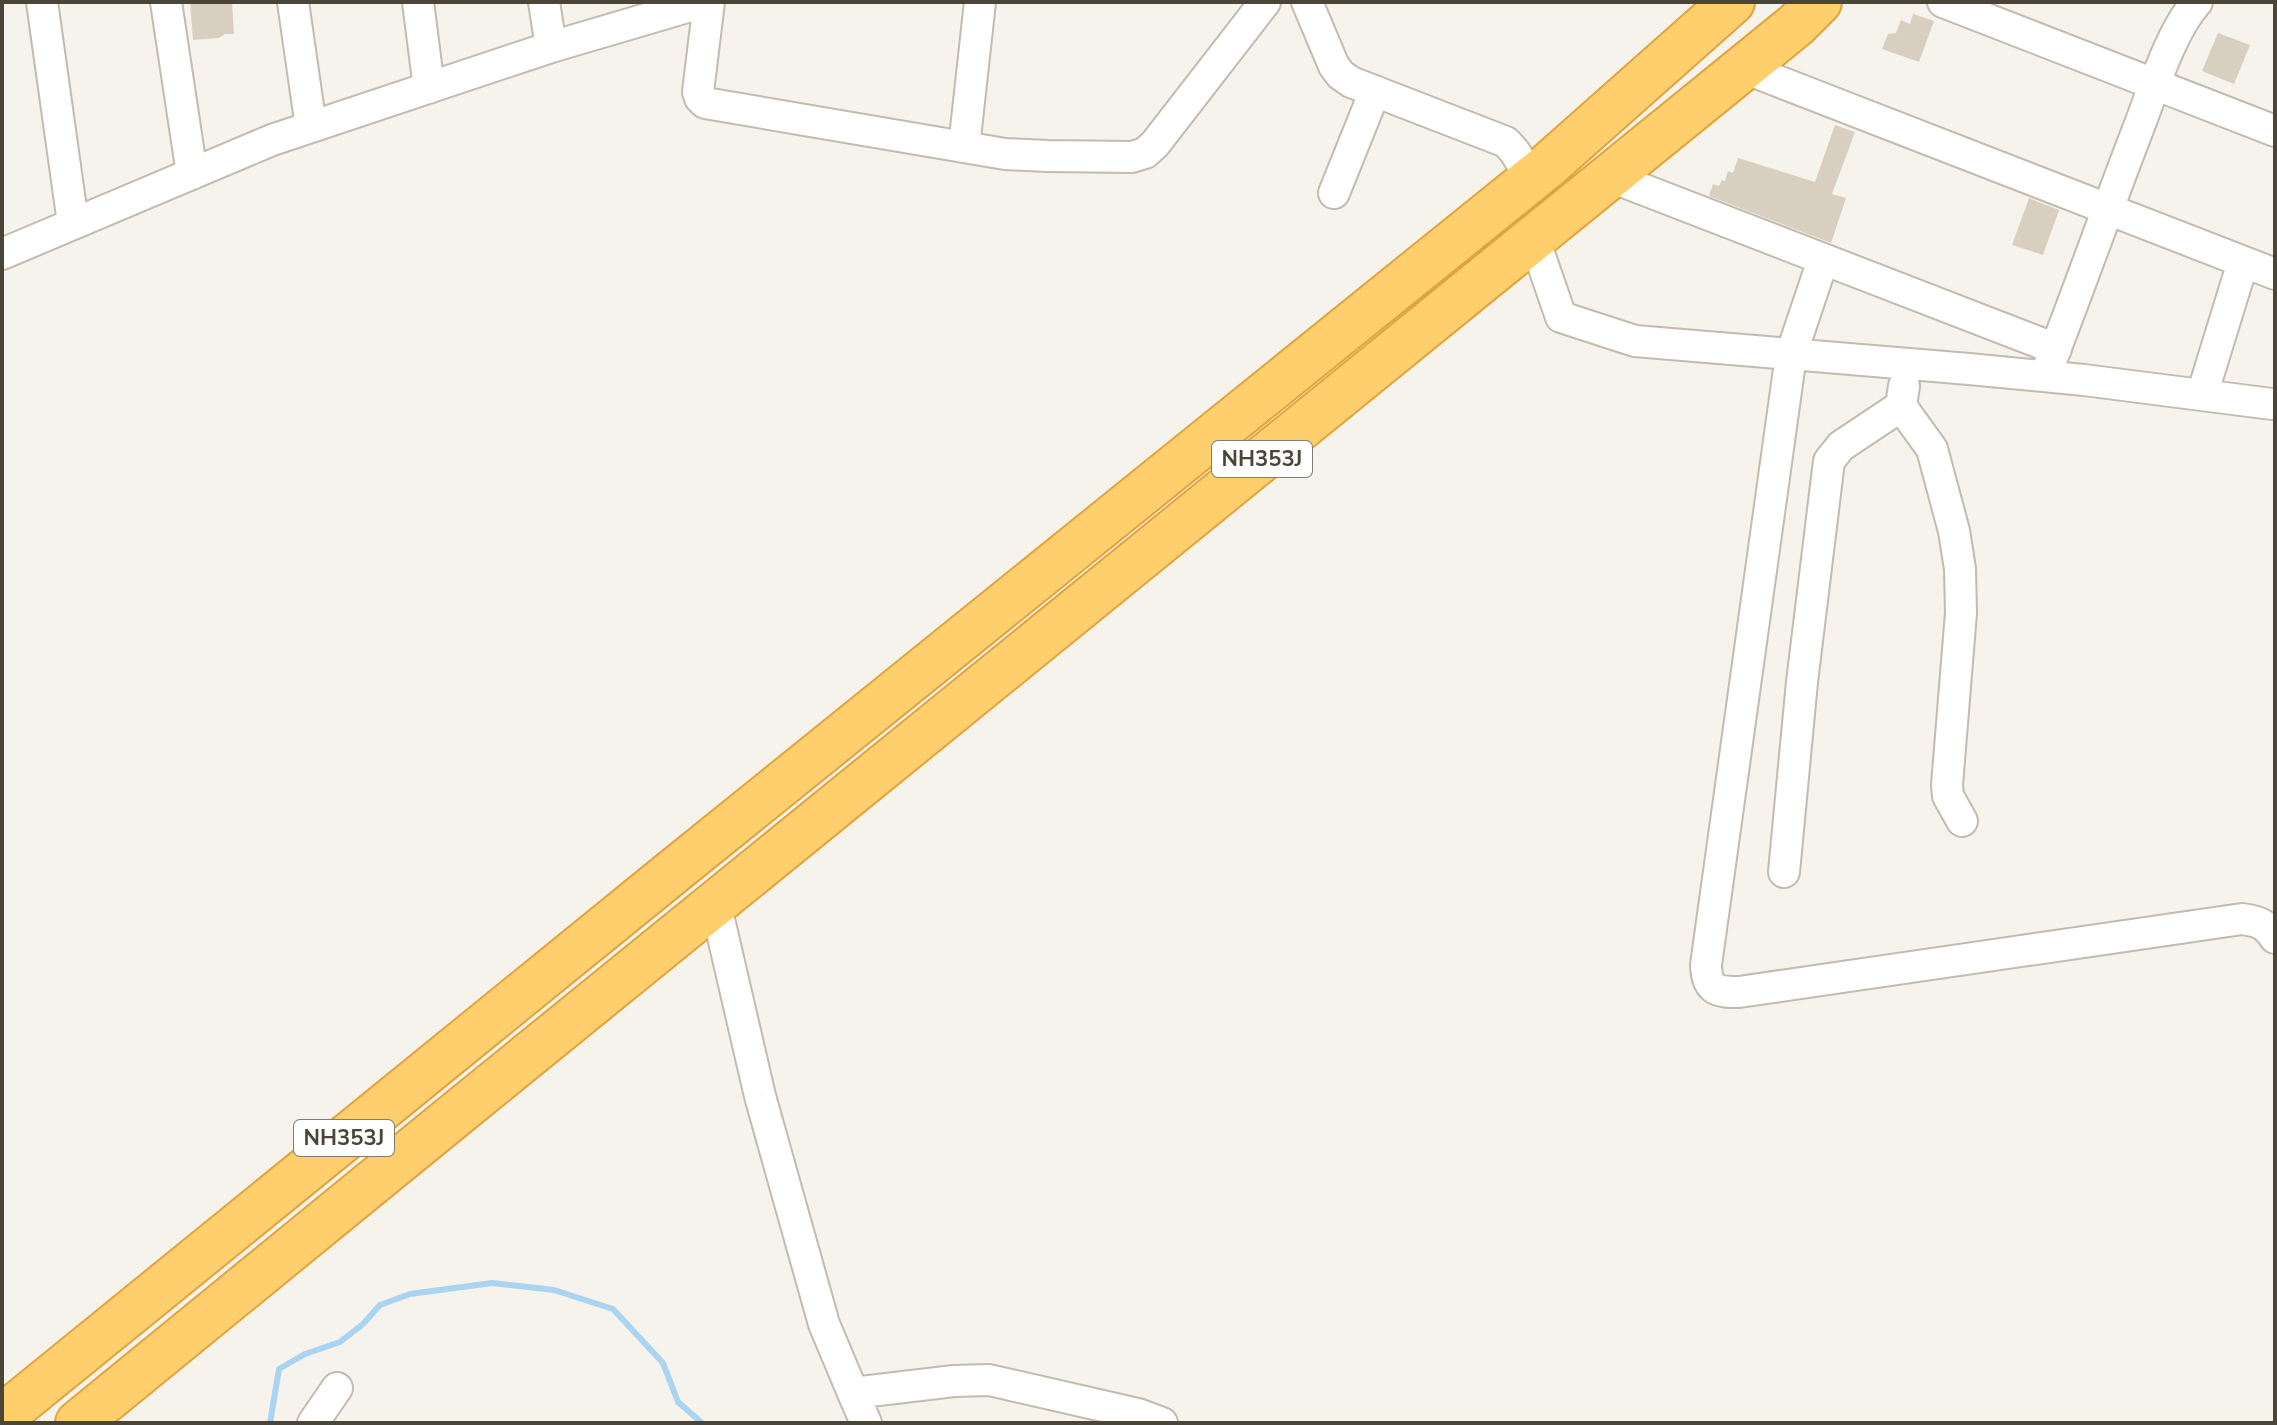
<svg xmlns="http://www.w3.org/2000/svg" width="2277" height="1425" font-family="'Nunito Sans',sans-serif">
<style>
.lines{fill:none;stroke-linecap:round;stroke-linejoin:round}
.stream{stroke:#a9d4f2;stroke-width:6}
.building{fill:#d8cfc1}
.minor-casing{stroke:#c2bbae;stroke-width:34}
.highway-casing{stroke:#e0a43c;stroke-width:48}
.minor{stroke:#fff;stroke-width:30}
.highway{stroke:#ffcf6e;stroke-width:44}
.labels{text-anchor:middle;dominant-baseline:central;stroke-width:7;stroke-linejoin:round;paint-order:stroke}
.shield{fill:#fff;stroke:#817c74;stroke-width:2}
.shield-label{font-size:22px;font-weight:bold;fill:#4b4439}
</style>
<rect width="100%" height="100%" fill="#f6f3ec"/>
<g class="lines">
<path class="stream" d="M270,1423L279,1369L305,1354L340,1342L363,1324L380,1305L410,1294L492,1283L554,1290L613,1309L663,1363L678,1402L702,1423"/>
</g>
<path class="building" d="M190,2H232L234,34H225L219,38L193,40Z
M1913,14L1934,21L1919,62L1882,49L1888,34L1896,33L1901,20L1910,24Z
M2218,33L2250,45L2234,84L2202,71Z
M1835,125L1855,132L1832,194L1846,198L1831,243L1709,196L1713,184L1719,186L1722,180L1725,181L1728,171L1733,173L1738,158L1815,182Z
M2029,198L2059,210L2043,255L2012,245Z"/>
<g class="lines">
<g class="minor-casing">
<path id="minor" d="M42,2L73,223
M166,2L192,174
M293,2L311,127
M418,2L429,88
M544,2L551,47
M709,2L698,92L700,98L705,103L1005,154L1047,156L1132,157L1145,153L1155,144L1265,2
M1307,2L1334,66L1341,75L1351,82L1506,142L1515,152L1531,179
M1943,2L2275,131
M1744,68L2275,274
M964,147L980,2
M1611,177L2056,349
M1334,193L1375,91
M1534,239L1561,317L1635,341L1969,369L2084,380L2272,404
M2,254L272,140L551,47L704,2
M1823,260L1791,355L1706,965C1707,990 1716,992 1739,992L2242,919C2258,921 2266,924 2275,938
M2049,366C2080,286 2109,204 2140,124C2154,87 2171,31 2197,2
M1904,386L1901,406L1932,449L1954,531L1960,569L1961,613L1947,785L1948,796L1962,821
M2202,395L2243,262
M1784,872L1802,682L1829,461L1841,446L1901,406
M715,902L760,1096L824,1324L853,1393L954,1381L989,1380L1138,1414L1162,1423
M853,1393L866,1423
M313,1423L337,1388"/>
</g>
<g class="highway-casing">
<path id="highway" d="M2,1417L669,875L1545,168L1732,2
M78,1423C649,955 1224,492 1796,25L1819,2"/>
</g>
<use href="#minor" class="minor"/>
<use href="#highway" class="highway"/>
</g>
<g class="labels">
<g class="shield">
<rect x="1212" y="441" width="100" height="36" rx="6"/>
<rect x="294" y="1120" width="100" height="36" rx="6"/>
</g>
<g class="shield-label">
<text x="1262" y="459">NH353J</text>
<text x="344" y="1138">NH353J</text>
</g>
</g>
<rect width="2277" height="1425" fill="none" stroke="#4b4439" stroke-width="8"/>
</svg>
